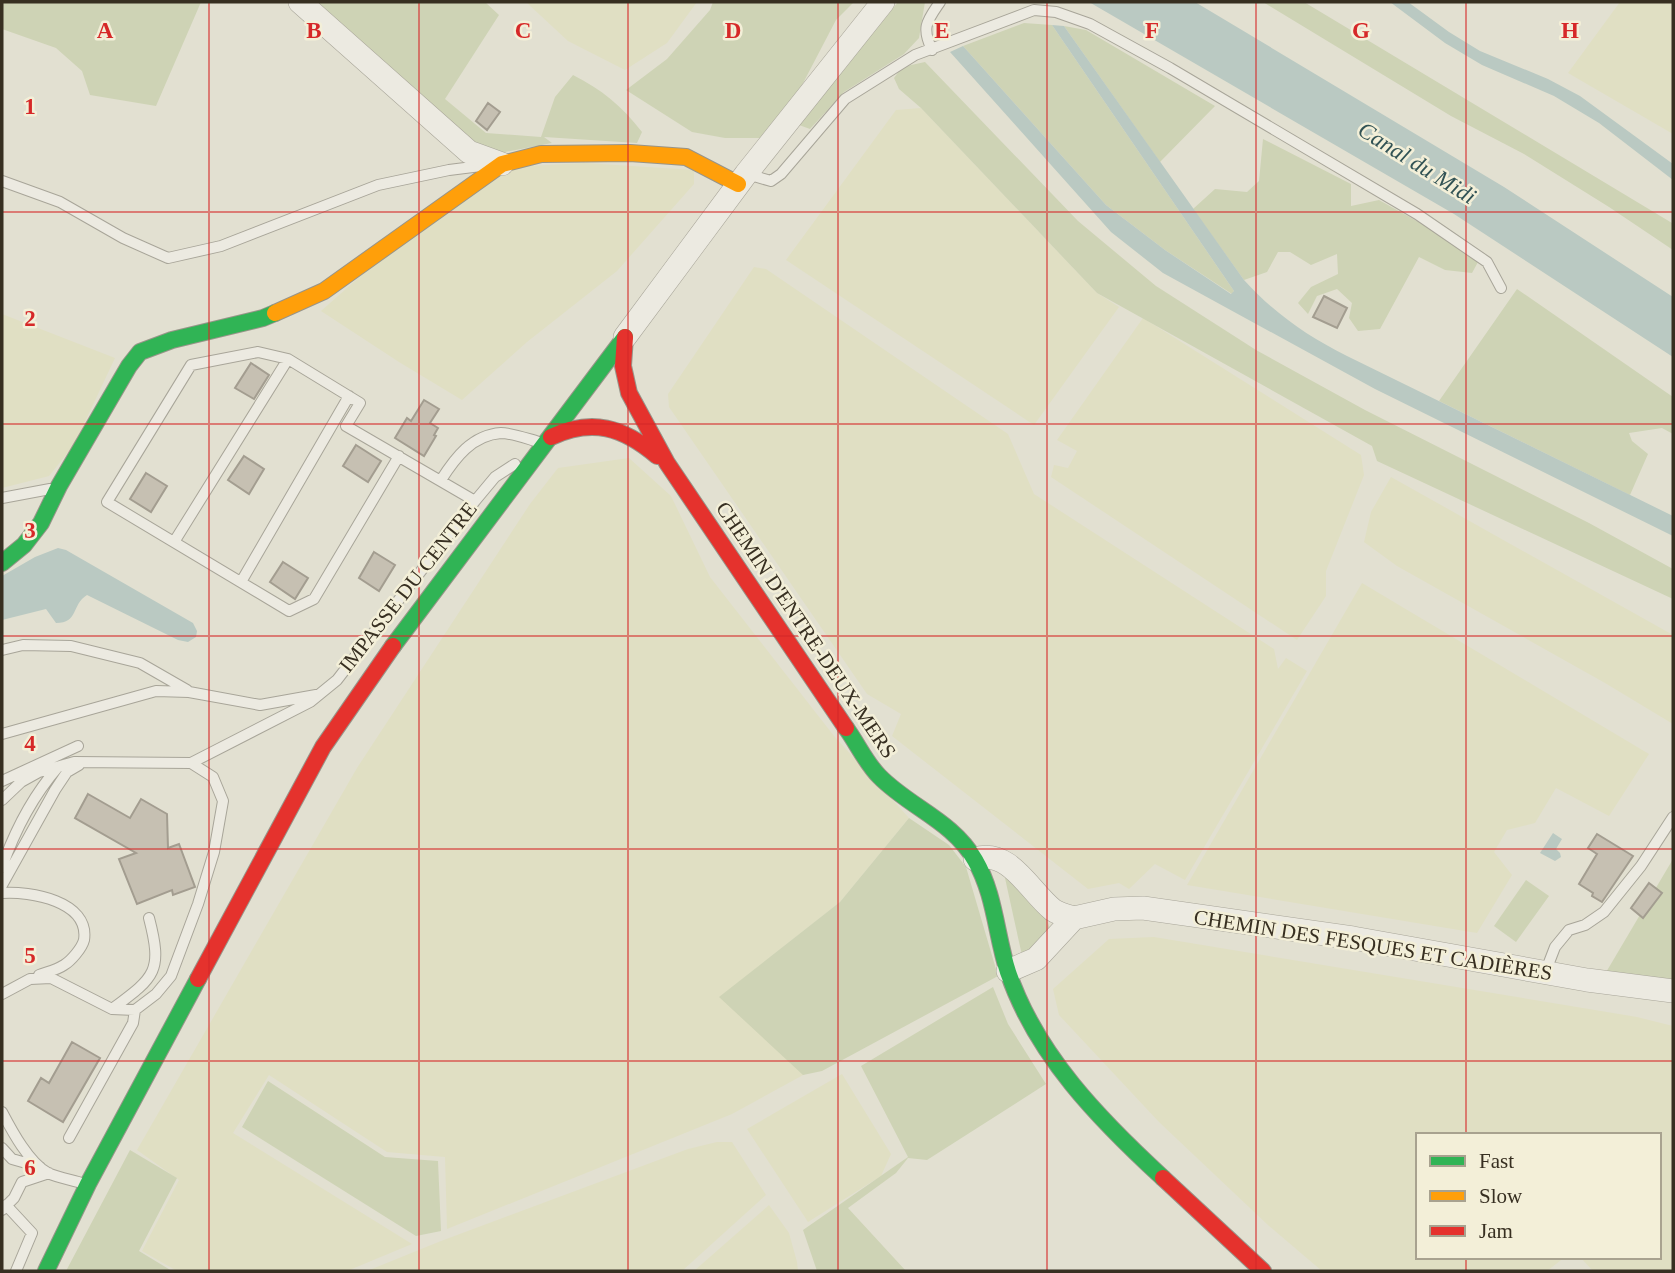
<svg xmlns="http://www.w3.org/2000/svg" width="1675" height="1273" font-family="'Times New Roman',serif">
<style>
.farmland{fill:#e0dfc3}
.green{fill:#ced3b5}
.water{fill:#bac9c2}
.building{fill:#c6c0b2;stroke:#a39d90;stroke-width:2}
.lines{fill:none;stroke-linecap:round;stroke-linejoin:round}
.lane-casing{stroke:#a8a599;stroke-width:12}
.street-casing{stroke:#a8a599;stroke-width:24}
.fast-casing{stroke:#989489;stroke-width:18}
.slow-casing{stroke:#989489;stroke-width:18}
.jam-casing{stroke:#989489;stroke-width:18}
.lane{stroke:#eceae1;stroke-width:10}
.street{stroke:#eceae1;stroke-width:23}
.fast{stroke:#30b455;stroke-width:16}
.slow{stroke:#ff9f0a;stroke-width:16}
.jam{stroke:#e5322d;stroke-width:16}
.grid{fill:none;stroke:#d62828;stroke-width:2;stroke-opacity:0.55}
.labels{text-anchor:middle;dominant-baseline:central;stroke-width:5;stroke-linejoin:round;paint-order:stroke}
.street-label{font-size:21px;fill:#372f21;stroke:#f3efd8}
.water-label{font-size:23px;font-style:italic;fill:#325355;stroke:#f3efd8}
.grid-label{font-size:23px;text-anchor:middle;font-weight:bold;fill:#d62828;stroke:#f3efd8;stroke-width:5;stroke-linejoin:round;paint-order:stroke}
</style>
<rect width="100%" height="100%" fill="#e2e0d1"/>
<path class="farmland" d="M526,2H697L667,43L625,70L568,41Z
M1620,2H1673V134L1568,73Z
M921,108L1097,293L1119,307L1034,425L786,260L896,110Z
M585,163L694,170V184L617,271L527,342L462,400L399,362L321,311L399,242L510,167Z
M754,267L766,269L1008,434L1034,494L1274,649L1278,669L1286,658L1307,671L1185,880L1155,864L1129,889L1119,883L1088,889L892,736L901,714L867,694L669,407L668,394Z
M2,314L115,358L74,445L49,476L2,488Z
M1143,318L1361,455L1364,475L1326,571V596L1297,640L1051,477L1054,465L1068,468L1077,451L1057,440Z
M629,458L671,496L710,577L834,736L909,818L840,902L720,997L805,1074L732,1114L447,1229L445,1157L387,1152L269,1075L233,1133L412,1244L347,1271H177L142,1251L179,1180L137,1150L357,768L530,504L558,468Z
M1391,477L1673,635V724L1605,683L1397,566L1364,542L1371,512Z
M1362,583L1649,754L1609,816L1556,788L1535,823L1507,830L1494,852L1512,875L1477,933L1187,885Z
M1154,937L1637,1017L1673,1026V1271H1593L1580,1257H1659V1135H1418V1257H1565L1547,1271H1322L1269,1226L1159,1122L1059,1015L1053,989L1109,939Z
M842,1074L891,1154L881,1176L808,1222L747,1129Z
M717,1142H732L766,1195L682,1271H367L441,1241L688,1149Z
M769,1205L789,1233L797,1262L798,1271H694Z"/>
<path class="green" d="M2,2H201L156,106L90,95L82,71L56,48L2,29Z
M311,2H485L499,15L445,99L486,133L541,137L555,97L573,75C601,89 622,106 642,132L637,143L544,137L552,143L505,152L481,151Z
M713,2H854L836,20L801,87L761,138H725L692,132L626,90L667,59L710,10Z
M898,2H925L919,38L904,54L844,92L810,129L799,125Z
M1263,2H1304L1672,223L1673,250L1609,207L1524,154L1451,116Z
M1024,23L1052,25L1234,291L1232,294L1165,250L1106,205L963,46Z
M1064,26L1086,30L1215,106L1160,162Z
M925,62L1078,221L1156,286L1256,350L1365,410L1589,523L1673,569V599L1377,461L1372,446L1097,293L921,108L899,89L894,78L902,67Z
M1263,139L1351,184V206L1379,200L1431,229L1478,262L1472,273L1445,270L1419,257L1380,329L1358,331L1349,318L1352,303L1337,289L1317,296L1308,314L1298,303L1311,287L1338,274L1337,254L1311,265L1290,252H1278L1267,272L1244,280L1193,209L1215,189L1247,192L1259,181Z
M1517,289L1673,397V434L1662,428L1629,433L1632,441L1648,454L1630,495L1439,401Z
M909,818L949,845L966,867L998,976L822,1071L803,1075L719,997L840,902Z
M1673,859V982L1605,974Z
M1003,869C1020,887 1050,908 1050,934L1023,960Z
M1526,880L1549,896L1516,942L1494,926Z
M993,987L1008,1024L1046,1084L927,1160L908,1158L896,1173L848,1208L906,1271H817L803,1230L908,1157L861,1066Z
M268,1081L385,1157L438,1161L441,1231L416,1236L242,1127Z
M130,1150L177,1178L139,1251L172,1271H66Z"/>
<path class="water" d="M1089,2H1195L1504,187L1673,297V357L1454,214Z
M1390,2H1408L1449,32L1480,51L1548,79L1580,96L1673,164V180L1599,123L1554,96L1482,65L1445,43Z
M1052,25L1064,26L1244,280C1274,313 1307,336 1347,356L1673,516V536L1375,389L1163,273L1111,232L950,52L963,46L1106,205L1165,250L1231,294L1234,291Z
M58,548L66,550L193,623L197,631L196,637L188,642L178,640L87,595C71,605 79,623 56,623L46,609L2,620V576L35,557Z
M1553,833L1562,839L1556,849L1560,853L1561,857L1555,861L1540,853Z"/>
<path class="building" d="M488,103L500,112L487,130L476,121Z
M1324,296L1347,308L1337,328L1313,317Z
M251,363L269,375L254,399L235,388Z
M424,400L439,409L430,423L438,428L434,435L436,436L424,456L395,438L407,418L411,421Z
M356,445L381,461L368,482L343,466Z
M244,456L264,469L249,494L228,480Z
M146,473L167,486L151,512L130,499Z
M374,552L395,565L379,591L359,578Z
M283,562L308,578L295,599L270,582Z
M88,794L130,818L141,799L167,814L168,848L179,844L195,887L173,895L172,890L137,904L119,859L136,853L75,818Z
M1597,834L1633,856L1602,902L1592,896L1593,893L1579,884L1597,854L1588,848Z
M1649,883L1662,893L1643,918L1631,908Z
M72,1042L100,1058L63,1122L28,1101L41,1078L49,1083Z"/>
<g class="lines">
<g class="lane-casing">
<path id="lane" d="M932,50C921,27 927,21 940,2
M747,174L771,181L781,174L845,99L915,55L1034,10L1056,12L1090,24L1170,68L1417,214L1487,262L1501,288
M2,181L60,202L123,238L168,258L221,246L378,185L449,170L481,166
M399,456L314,599L289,611L107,502L191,365L258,352L288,359L360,403L346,426L475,501
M441,480C455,458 472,435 501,433C512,433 528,439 539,442
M2,498L50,489
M174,542L288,359
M241,582L349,396
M2,650L23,645L71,646L140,663L187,690
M2,734L156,691L189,692L260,705L316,695
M191,763L310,702L337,680L475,501L495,477L515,464
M2,781L78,746
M2,800L21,782L39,772L74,762L191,763L213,777L223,801L214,852L198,904L171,976L156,994L135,1010L112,1009L51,978L30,979L2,994
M2,867C15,830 32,797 58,767
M2,885L55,790L67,772L79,765
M2,893C30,891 90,901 84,940C82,948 71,961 64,965C57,970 47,972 39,975
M1545,973L1555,947L1569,930L1585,925L1604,912L1641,866L1673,817
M112,1009C155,977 163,972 149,918
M2,1112C12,1131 29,1163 48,1173C59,1178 73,1180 85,1184
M69,1138L133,1023L135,1010
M2,1148L12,1159L40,1167
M6,1205L32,1233L16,1271
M2,1210L14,1198L22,1182L49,1173"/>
</g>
<g class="street-casing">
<path id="street" d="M300,2L469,152L502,164
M625,337L746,174L883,2
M975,859C1010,848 1029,891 1053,910C1059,914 1067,916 1074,918L1036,959L1008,971
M1074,918L1114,909L1143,908L1353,938L1587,980L1673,991"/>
</g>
<g class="fast-casing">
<path id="fast" d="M2,563L24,545L41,523L59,486L129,366L140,352L172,340L263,318L275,313
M393,646L625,337
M846,728C857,743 866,763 879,776C909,807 953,821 975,860C995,894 996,935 1008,972C1036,1055 1100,1120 1163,1178
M46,1271L88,1184L198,979"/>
</g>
<g class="slow-casing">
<path id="slow" d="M275,313L324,291L502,164L541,154L630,153L686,157L738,184"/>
</g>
<g class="jam-casing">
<path id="jam" d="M625,337L623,366L629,393L667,463L846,728
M551,437C592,418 623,427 657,456
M198,979L323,747L393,646
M1163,1178L1263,1271"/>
</g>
<use href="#lane" class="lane"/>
<use href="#street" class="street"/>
<use href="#fast" class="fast"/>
<use href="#slow" class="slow"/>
<use href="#jam" class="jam"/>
</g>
<path class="grid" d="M209,2V1271M419,2V1271M628,2V1271M838,2V1271M1047,2V1271M1256,2V1271M1466,2V1135M2,212H1673M2,424H1673M2,636H1673M2,849H1673M2,1061H1673M1466,1257V1271"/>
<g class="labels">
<g class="street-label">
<text transform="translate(408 587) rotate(-52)">IMPASSE DU CENTRE</text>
<text transform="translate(806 630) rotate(56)">CHEMIN D'ENTRE-DEUX-MERS</text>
<text transform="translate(1373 945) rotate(9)">CHEMIN DES FESQUES ET CADIÈRES</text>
</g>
<g class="water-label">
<text transform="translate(1417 163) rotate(32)">Canal du Midi</text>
</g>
</g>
<g class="grid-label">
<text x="105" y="38">A</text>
<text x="314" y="38">B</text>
<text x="523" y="38">C</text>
<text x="733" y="38">D</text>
<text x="942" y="38">E</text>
<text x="1152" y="38">F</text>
<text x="1361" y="38">G</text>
<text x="1570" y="38">H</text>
<text x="30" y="114">1</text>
<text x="30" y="326">2</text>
<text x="30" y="538">3</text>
<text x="30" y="751">4</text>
<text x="30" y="963">5</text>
<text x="30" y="1175">6</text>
</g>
<rect width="1675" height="1273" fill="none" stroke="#372f21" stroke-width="7"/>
<rect x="1416" y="1133" width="245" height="126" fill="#f3efd8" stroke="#a8a28f" stroke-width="2"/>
<rect x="1430" y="1156" width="35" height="10" fill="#30b455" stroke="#a8a28f" stroke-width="2"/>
<text x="1479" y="1168" font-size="21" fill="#372f21">Fast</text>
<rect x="1430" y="1191" width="35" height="10" fill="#ff9f0a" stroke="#a8a28f" stroke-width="2"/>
<text x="1479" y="1203" font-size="21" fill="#372f21">Slow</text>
<rect x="1430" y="1226" width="35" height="10" fill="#e5322d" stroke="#a8a28f" stroke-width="2"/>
<text x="1479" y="1238" font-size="21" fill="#372f21">Jam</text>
</svg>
